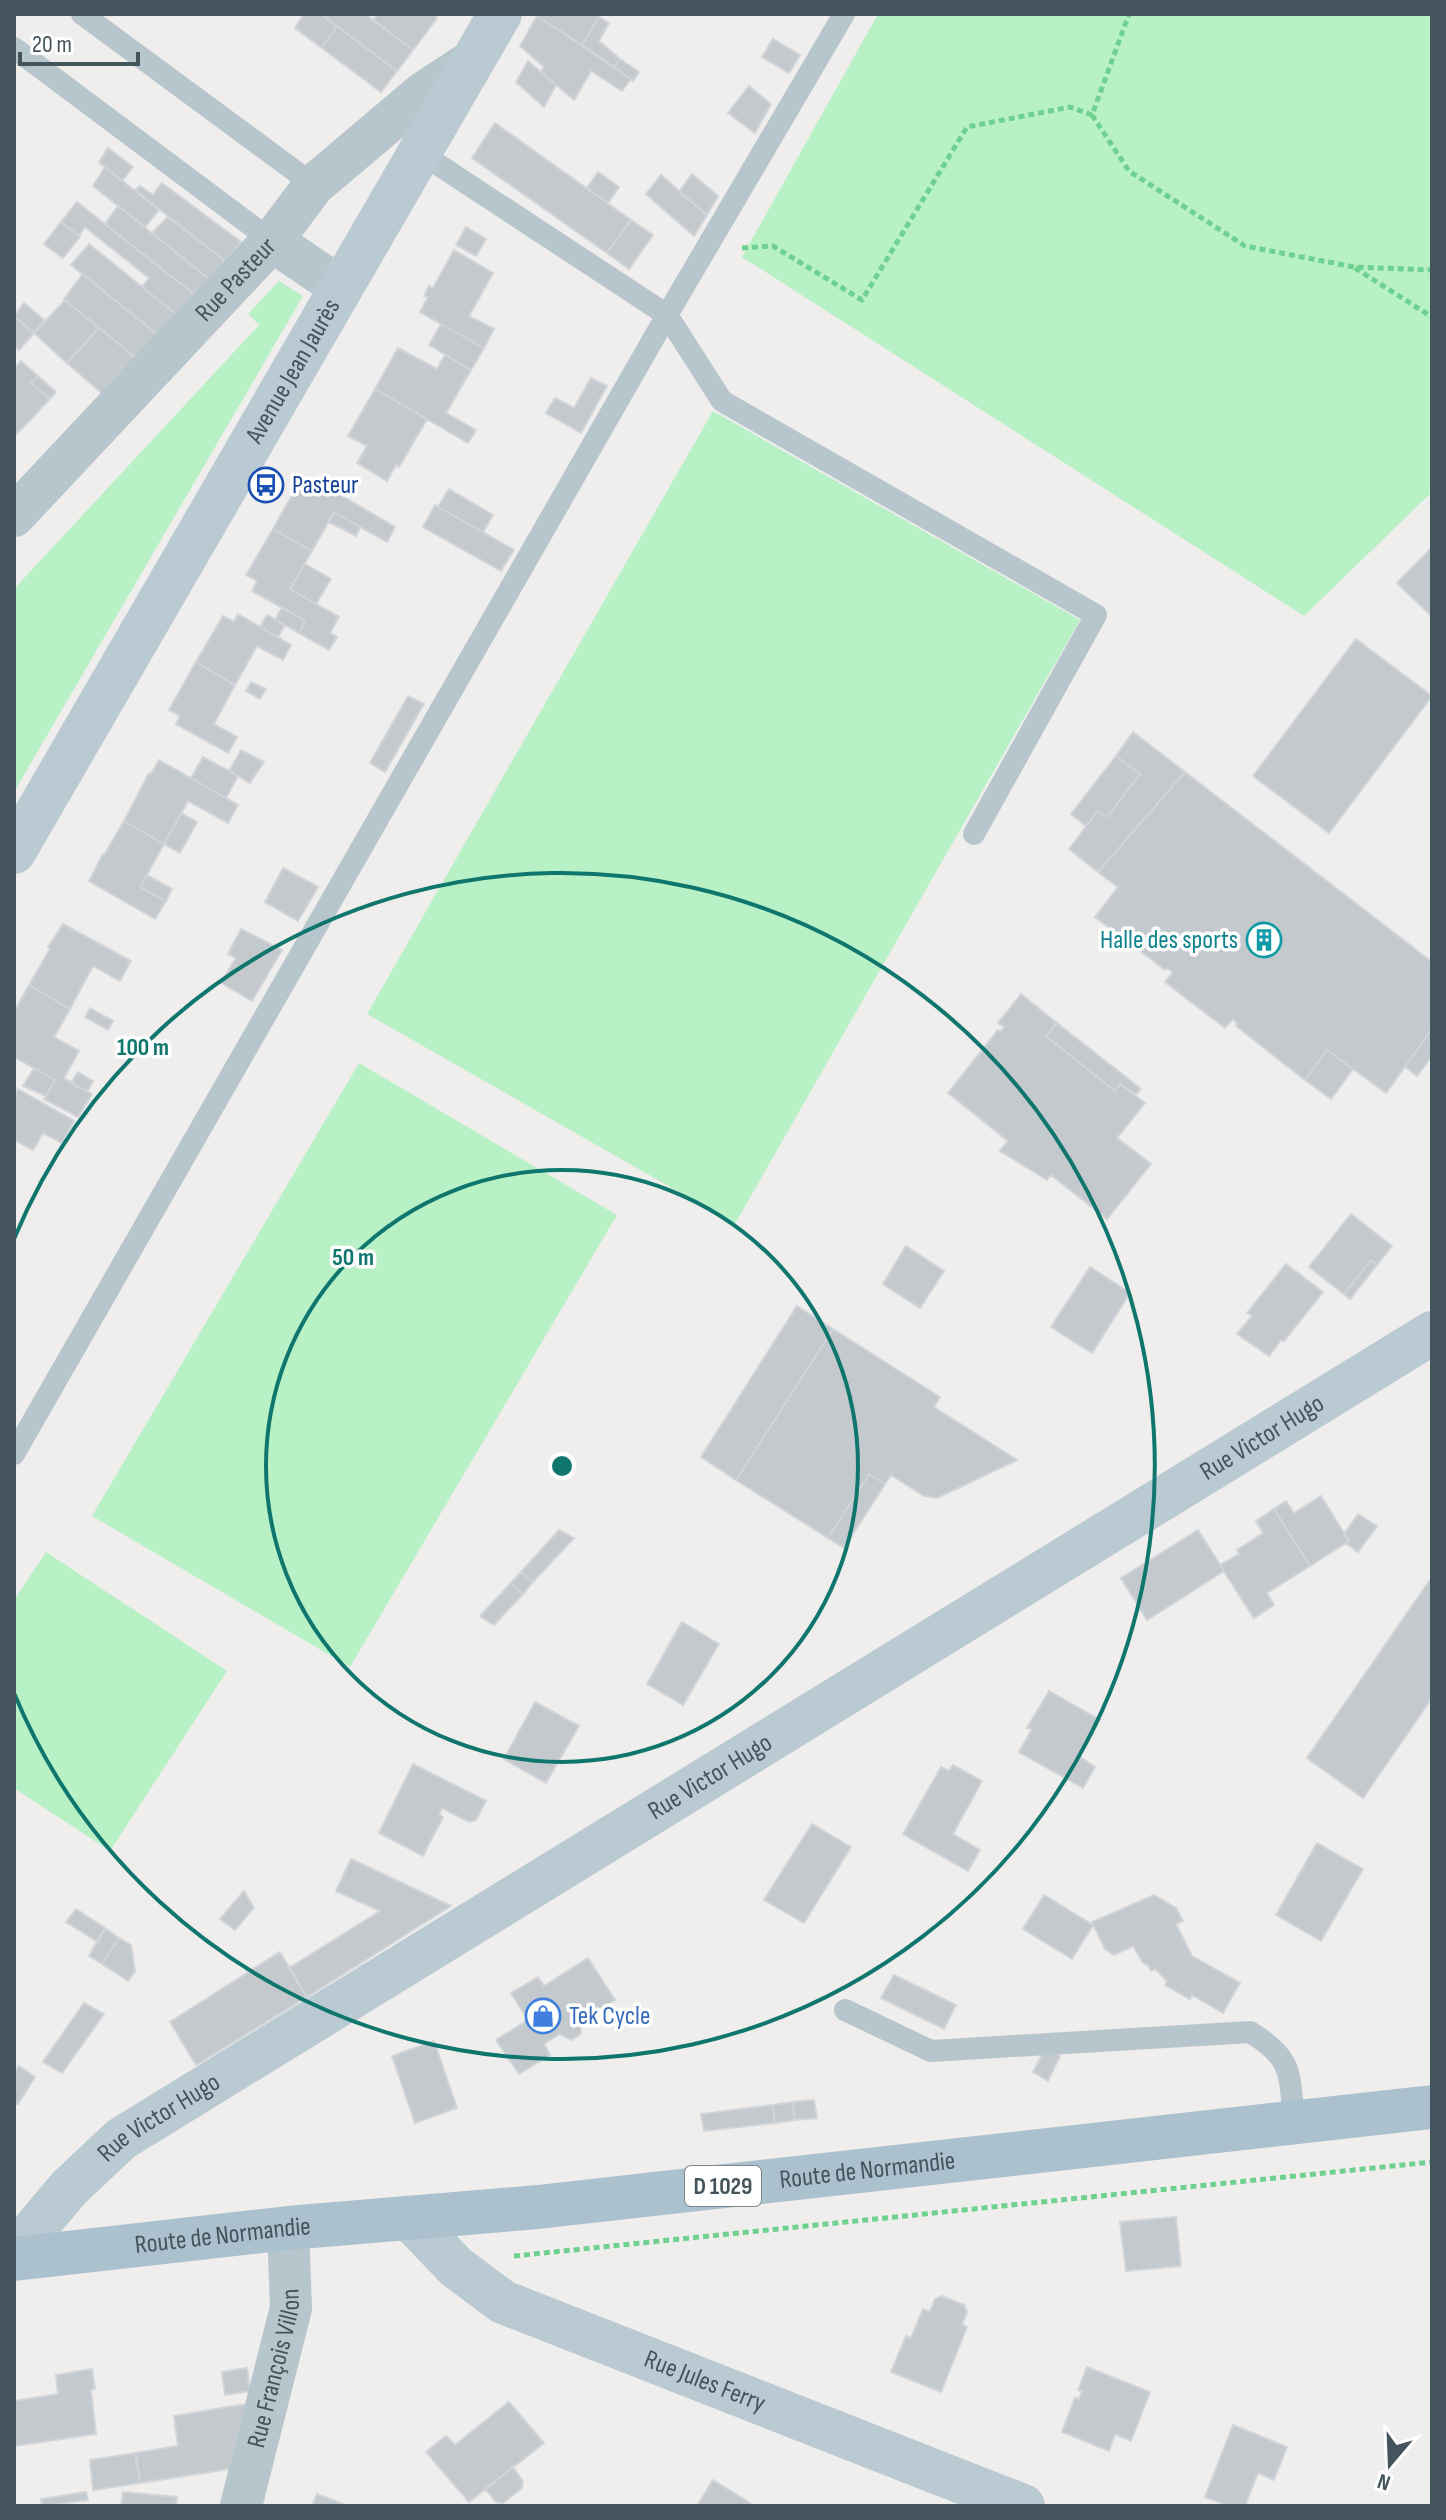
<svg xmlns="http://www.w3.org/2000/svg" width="1446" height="2520" font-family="'Sofia Sans Condensed',sans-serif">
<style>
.green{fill:#b8f1c5}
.building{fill:#c4c9cd;stroke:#d1d5d9;stroke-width:2}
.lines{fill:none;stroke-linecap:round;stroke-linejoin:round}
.path{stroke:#6ed190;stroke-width:5;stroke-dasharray:6 4;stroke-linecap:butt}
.lane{stroke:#b7c5cc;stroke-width:22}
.street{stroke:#b7c5cc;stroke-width:42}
.secondary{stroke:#b9cad3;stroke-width:44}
.primary{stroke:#abc2ce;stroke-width:44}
.ring{fill:none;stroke:#0f766e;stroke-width:4}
.labels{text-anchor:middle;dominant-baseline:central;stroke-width:7;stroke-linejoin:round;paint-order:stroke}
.shield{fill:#fff;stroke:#7c878d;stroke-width:2}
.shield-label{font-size:24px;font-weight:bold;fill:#44545c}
.street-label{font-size:26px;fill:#44545c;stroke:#fff}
.transit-label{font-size:26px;fill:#164399;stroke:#fff;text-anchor:start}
.culture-label{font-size:26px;fill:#0d838f;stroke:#fff;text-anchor:end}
.shop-label{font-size:26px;fill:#366cbe;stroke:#fff;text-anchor:start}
.centre{fill:#0f766e;stroke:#fff;stroke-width:4}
.ring-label{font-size:24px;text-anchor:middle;font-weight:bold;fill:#0f766e;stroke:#fff;stroke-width:7;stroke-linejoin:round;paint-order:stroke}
</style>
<rect width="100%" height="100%" fill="#f0eded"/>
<path class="green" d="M878,14H1432V492L1304,616L742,257Z
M279,281L303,296L14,792V589L259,325L248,314Z
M713,411L1080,620L735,1224L367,1014Z
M359,1063L617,1215L350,1667L92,1516Z
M46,1552L227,1671L110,1851L14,1788V1600Z"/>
<path class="building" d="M304,14H321L337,26L322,48L295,28Z
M321,14H365L413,50L397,71Z
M378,14H432L437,18L413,50L373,20Z
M538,14H595L599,17L582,45L537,16Z
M537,16L631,79L622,91L591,71L574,100L541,72L544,67L520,46Z
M599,17L609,23L599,41L620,59L614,67L582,45Z
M337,26L397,71L381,92L322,48Z
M773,39L800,55L789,73L762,57Z
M620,59L639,72L633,81L614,67Z
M528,61L556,85L544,107L516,82Z
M749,86L771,104L755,133L728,113Z
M495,123L631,220L607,253L472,158Z
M108,148L133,167L122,181L99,162Z
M105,167L159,210L145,227L93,186Z
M598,172L619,187L608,203L587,188Z
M692,174L718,196L707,215L679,192Z
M661,175L707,215L694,236L646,194Z
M162,183L241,242L225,261L135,190L140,186L153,195Z
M77,202L195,295L177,315L142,287L149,278L85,227L79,236L61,222Z
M118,206L209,279L195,295L105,224Z
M168,217L225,261L209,279L152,233Z
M631,220L653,235L629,269L607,253Z
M61,222L80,237L63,258L44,244Z
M466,227L486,239L476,256L456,245Z
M89,244L177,315L158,335L71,265Z
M454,250L493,273L469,316L494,329L484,348L420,312L428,297L424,296L429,286L433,288Z
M83,274L158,335L137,359L64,299Z
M65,300L99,328L67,363L34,333Z
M24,303L44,320L34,333L14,316Z
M14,316L34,333L19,350L14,346Z
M441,324L484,348L471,370L429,345Z
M99,328L137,359L105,396L67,363Z
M398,348L437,369L445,355L471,370L446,413L476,430L468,443L375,389Z
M21,361L38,376L31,383L50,399L14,437V369Z
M38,376L56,392L50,399L31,383Z
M591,378L607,386L581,433L546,413L555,398L574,408Z
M375,389L427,419L399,467L396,465L387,481L357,463L367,446L348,436Z
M315,480L395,527L387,542L334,512L312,551L273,529L300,481L311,487Z
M449,489L493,515L483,532L438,507Z
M435,505L514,550L501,571L423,527Z
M334,512L360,527L356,536L329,522Z
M273,529L312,551L290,589L339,617L330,633L337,637L329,650L299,633L305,621L252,591L257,581L246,575Z
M1432,547V617L1397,583Z
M305,564L331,579L316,604L290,589Z
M282,607L305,621L299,633L275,620Z
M238,614L291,645L283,660L257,646L235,685L196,662L223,616L234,622Z
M267,615L285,625L278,637L260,627Z
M1356,639L1432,696L1329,833L1253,776Z
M196,662L235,685L214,724L237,737L228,753L176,724L180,716L169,710Z
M251,682L266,689L260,699L246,691Z
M408,696L424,704L385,772L370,763Z
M1133,732L1185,772L1098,872L1069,849L1098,811L1107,817L1140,774L1116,756Z
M241,750L264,762L250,783L229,771Z
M1116,756L1140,774L1107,817L1098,811L1086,826L1071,814Z
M203,757L238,776L226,798L191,778Z
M159,760L238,805L228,823L188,801L164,844L124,821L149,773L151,774Z
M1185,772L1432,962V1029L1386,1093L1327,1050L1305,1080L1236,1026L1238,1024L1233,1019L1225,1028L1165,982L1173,972L1167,968L1165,970L1095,917L1118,887L1098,872Z
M181,813L197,822L180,853L164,844Z
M124,821L164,844L140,887L166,901L155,919L89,881L103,854L104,855Z
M283,868L318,887L298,921L265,902Z
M147,875L172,889L166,901L140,887Z
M63,924L131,961L120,981L93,966L70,1009L29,985L50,949L48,947Z
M241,929L282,950L252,1001L221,983L236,958L228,954Z
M29,985L70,1009L54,1037L79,1051L64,1078L92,1094L78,1117L44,1099L55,1080L14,1057V1012Z
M1021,994L1057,1023L1046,1036L1115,1091L1120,1084L1145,1103L1117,1138L1151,1164L1107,1219L1051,1175L1047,1180L1000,1151L1008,1141L948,1093L998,1030L1000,1032L1004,1027L998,1023Z
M90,1008L113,1021L108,1030L85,1017Z
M1057,1023L1141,1089L1136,1095L1120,1084L1115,1091L1046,1036Z
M1432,1029V1056L1417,1076L1405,1067Z
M1327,1050L1353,1069L1331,1099L1305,1080Z
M34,1068L55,1080L46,1096L23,1086Z
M78,1072L93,1081L87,1092L71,1083Z
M18,1089L74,1121L62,1143L43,1133L33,1150L14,1140V1097Z
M1351,1214L1392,1246L1377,1265L1371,1260L1344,1294L1309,1267Z
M906,1246L944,1271L920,1308L883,1284Z
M1371,1260L1377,1265L1350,1299L1344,1294Z
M1286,1264L1323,1292L1284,1341L1281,1340L1269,1356L1237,1334L1252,1316L1247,1313Z
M1090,1267L1130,1293L1092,1353L1051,1327Z
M797,1306L833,1329L736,1480L701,1457Z
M833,1329L940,1397L934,1407L1017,1460L937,1498L924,1496L891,1475L885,1484L869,1474L828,1538L736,1480Z
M869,1474L885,1484L844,1548L828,1538Z
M1321,1496L1349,1541L1310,1566L1274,1509L1286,1501L1294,1513Z
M1274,1509L1310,1566L1267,1593L1274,1605L1254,1618L1220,1565L1239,1554L1237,1550L1263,1533L1256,1521Z
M1358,1514L1377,1526L1358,1552L1346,1543L1349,1541L1344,1534Z
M559,1530L574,1538L533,1582L521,1572Z
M1198,1530L1224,1571L1147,1620L1121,1578Z
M521,1572L533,1582L523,1594L511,1583Z
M1432,1577V1698L1363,1798L1307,1758Z
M511,1583L523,1594L494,1625L480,1616Z
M682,1622L719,1644L683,1705L647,1684Z
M1049,1691L1100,1720L1067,1779L1019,1752L1032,1729L1027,1728Z
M535,1702L579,1726L546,1783L504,1759Z
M1080,1757L1095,1767L1083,1788L1067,1779Z
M413,1764L486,1801L476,1820L469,1822L442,1808L439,1814L443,1817L423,1856L379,1833Z
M953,1765L982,1781L953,1834L980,1850L968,1871L903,1834L941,1767L949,1771Z
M812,1824L851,1847L804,1923L764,1900Z
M1317,1843L1363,1869L1321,1941L1276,1915Z
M351,1859L451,1906L307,1997L289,1968L380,1911L336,1891Z
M244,1891L254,1908L235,1930L220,1919Z
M1044,1895L1093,1925L1072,1959L1023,1929Z
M1154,1895L1176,1908L1183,1921L1176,1924L1192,1956L1240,1983L1223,2013L1192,1995L1190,1999L1165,1985L1167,1981L1155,1969L1151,1971L1148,1965L1143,1963L1133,1946L1114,1955L1105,1949L1092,1922Z
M76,1909L105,1928L98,1942L66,1922Z
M105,1928L119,1938L102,1964L89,1956Z
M119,1938L131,1945L135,1971L128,1981L102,1964Z
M280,1952L307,1997L196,2065L170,2022Z
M588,1958L615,2000L580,2021L581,2034L571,2040L560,2034L544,2044L550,2055L519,2074L496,2040L528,2020L511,1993L538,1977L544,1986Z
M894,1975L956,2005L944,2029L881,1998Z
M84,2003L104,2014L62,2073L43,2062Z
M434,2041L457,2108L415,2123L392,2056Z
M1045,2049L1060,2056L1048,2081L1033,2072Z
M19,2066L35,2077L18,2104L14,2103V2073Z
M814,2100L817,2118L795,2120L792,2102Z
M792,2102L795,2120L775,2123L772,2105Z
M772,2105L775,2123L704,2131L701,2114Z
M1176,2217L1181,2266L1126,2271L1120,2222Z
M942,2296L964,2305L967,2312L962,2324L967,2327L941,2392L891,2372L906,2336L911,2338L923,2309L930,2312L935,2299Z
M1087,2367L1150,2392L1131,2441L1115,2434L1109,2451L1062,2432L1075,2398L1079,2399L1082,2391L1078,2390Z
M247,2368L250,2391L225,2395L222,2372Z
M92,2369L95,2389L91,2390L96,2434L14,2446V2401L58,2394L56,2375Z
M509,2402L544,2443L469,2502L426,2452L446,2436L455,2445Z
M246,2404L229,2469L140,2483L135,2453L178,2446L174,2416Z
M1233,2425L1287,2447L1274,2480L1258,2473L1245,2506H1228L1205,2497Z
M136,2453L140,2483L93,2490L90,2460Z
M513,2467L523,2481L522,2488L503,2503L496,2502L485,2489Z
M713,2480L755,2506H697Z
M86,2492L88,2500L42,2506L41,2499Z
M123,2492L177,2497L176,2506H121Z
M317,2494L348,2506H312Z"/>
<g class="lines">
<path class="path" d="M1092,115L1129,171L1245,246L1354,267L1432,270
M742,248L773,246L862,300L967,127L1070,107L1092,115L1129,14
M1355,268L1432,317
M514,2256L1432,2162"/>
<path class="lane" d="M82,14L314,185
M14,48L272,241
M419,152L667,315L722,401L1096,615L974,834
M14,1454L667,315L844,14
M845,2010L931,2051L1250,2032C1295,2059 1289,2075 1294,2123"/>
<g class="street">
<path d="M272,241L340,287"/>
<path id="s1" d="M14,516L272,241L314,185L424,92L473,60"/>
<path id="s2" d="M241,2506L291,2308L288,2228"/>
</g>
<g class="secondary">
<path id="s3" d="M14,852L500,14"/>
<path id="s4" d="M410,2219L456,2267L503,2302L1023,2506"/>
<path id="s5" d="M14,2253L69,2188L121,2139L1432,1333"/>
</g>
<path class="primary" id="s6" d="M14,2259L288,2228L538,2207L1432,2107"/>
</g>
<g class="ring">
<circle cx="562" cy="1466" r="296"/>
<path d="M14 1239A593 593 0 1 1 14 1693"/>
</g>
<defs>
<g id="bus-ring" transform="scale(1.8)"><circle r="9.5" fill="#fff" stroke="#1a4fb4" stroke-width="1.5"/><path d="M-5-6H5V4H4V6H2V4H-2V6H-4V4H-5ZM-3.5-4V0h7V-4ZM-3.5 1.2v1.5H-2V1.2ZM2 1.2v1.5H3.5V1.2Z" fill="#1a4fb4"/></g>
<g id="building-ring" transform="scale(1.8)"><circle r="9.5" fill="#fff" stroke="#0f9aa8" stroke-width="1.5"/><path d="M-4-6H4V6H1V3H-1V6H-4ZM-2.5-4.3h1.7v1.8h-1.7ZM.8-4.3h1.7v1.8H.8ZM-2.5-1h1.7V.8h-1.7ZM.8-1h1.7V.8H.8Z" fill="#0f9aa8"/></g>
<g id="shop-ring" transform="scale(1.8)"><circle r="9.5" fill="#fff" stroke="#3f7fe0" stroke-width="1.5"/><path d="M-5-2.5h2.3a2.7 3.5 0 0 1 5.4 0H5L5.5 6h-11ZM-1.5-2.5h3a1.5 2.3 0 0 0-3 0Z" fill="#3f7fe0"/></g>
</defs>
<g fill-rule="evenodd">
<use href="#bus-ring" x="266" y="485"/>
<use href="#building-ring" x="1264" y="940"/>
<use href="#shop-ring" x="543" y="2016"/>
</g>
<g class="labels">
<rect class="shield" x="685" y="2166" width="76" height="40" rx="6"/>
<g class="shield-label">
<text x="723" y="2186">D 1029</text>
</g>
<g class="street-label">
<text stroke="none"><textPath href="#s1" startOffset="324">Rue Pasteur</textPath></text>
<text stroke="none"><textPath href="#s3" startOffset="556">Avenue Jean Jaurès</textPath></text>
<text stroke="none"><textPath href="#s5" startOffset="1496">Rue Victor Hugo</textPath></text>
<text stroke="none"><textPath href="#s5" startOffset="848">Rue Victor Hugo</textPath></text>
<text stroke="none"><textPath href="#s5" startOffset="200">Rue Victor Hugo</textPath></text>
<text stroke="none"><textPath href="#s6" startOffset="858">Route de Normandie</textPath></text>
<text stroke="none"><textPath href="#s6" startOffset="210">Route de Normandie</textPath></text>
<text stroke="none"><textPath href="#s2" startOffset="142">Rue François Villon</textPath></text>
<text stroke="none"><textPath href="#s4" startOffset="342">Rue Jules Ferry</textPath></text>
</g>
<g class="transit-label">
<text x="292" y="485">Pasteur</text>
</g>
<g class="culture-label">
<text x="1238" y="940">Halle des sports</text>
</g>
<g class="shop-label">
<text x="569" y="2016">Tek Cycle</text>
</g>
</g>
<circle cx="562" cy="1466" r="12" class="centre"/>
<g class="ring-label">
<text x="143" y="1055">100 m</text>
<text x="353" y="1265">50 m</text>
</g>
<rect width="1446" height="2520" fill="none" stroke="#44545c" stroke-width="32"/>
<g transform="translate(1390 2464) rotate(199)" stroke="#ffffff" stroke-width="6" paint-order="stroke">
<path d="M0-6L14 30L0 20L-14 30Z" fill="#44545c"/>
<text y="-12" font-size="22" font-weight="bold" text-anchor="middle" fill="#44545c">N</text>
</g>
<path d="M20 52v12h118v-12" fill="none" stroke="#44545c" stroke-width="4"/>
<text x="32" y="52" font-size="24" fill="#44545c" stroke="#ffffff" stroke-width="6" paint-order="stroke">20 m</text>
</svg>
